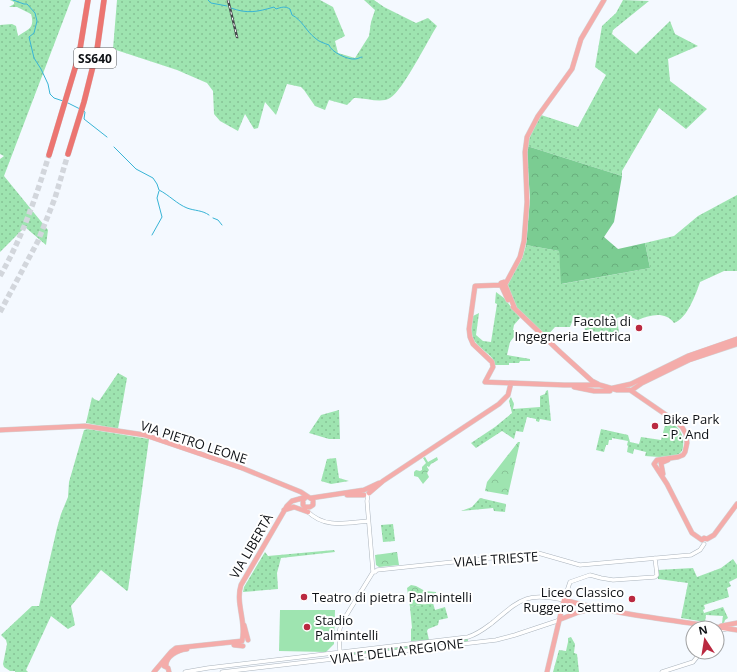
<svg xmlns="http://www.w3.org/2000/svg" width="737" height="672" font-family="'Open Sans',sans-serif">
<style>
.grass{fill:url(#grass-dots)}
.forest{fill:url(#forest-crowns)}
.park{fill:url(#park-crowns)}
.garden{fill:#9ee4b0}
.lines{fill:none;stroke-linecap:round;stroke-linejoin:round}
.stream{stroke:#38b4d6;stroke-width:1}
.highway-tunnel{stroke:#d2d6dc;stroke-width:5.5;stroke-dasharray:5.5 3;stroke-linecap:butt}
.minor-casing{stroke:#abb4bd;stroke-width:4.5}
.major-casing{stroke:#d4d4d5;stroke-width:5.5}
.highway-casing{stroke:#d4d4d5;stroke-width:6}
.minor{stroke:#fff;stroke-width:3.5}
.major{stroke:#f4acaa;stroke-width:4.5}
.highway{stroke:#ec7571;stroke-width:5.5}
.rail-casing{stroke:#44474b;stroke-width:2.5}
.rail{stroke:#fff;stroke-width:1;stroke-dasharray:3;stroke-linecap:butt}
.poi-dot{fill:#ba2940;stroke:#fff;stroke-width:1.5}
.labels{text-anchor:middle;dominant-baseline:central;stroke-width:4;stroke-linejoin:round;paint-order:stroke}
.shield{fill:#fff;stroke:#56585b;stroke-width:1}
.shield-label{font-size:12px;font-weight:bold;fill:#0e1115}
.poi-label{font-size:13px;fill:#0e1115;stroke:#fff;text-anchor:start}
.street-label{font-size:13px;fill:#0e1115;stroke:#fff}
</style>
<defs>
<pattern id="grass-dots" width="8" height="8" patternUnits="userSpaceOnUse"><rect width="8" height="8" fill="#9ee4b0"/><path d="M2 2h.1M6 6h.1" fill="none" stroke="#87c396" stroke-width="1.8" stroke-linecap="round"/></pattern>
<pattern id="forest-crowns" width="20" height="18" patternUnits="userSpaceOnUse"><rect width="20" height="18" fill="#7bcc92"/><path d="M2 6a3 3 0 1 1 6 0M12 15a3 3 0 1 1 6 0" fill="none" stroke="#69ae7d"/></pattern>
<pattern id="park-crowns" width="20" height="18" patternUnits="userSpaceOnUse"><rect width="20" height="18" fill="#9ee4b0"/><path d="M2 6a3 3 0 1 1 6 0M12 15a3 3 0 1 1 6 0" fill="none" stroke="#87c396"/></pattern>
</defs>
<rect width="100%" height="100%" fill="#f4f9ff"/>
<path class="grass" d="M10,0H71L4,176L48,230L46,245L25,227L0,252V159L4,156L0,154V25L12,24L16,26L18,36C29,29 35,28 31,14L17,7H9L14,4V2Z
M117,0H320L333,7L345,36L335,41L338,53L355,58L369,36L371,22L375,10L364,0H374L384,7L416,23L428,18L437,26C428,40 402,92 390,98C380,104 365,97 354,98L347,105L329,100L325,110L315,106L304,90L301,87L287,84L276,115L265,102L258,128L254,129L245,114L238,131L220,121L214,114L213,91L207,83L177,70L113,49Z
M623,0L649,1L613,30L612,34L636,54L670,21L675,34L698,46L668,59L670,81L707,109L686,129L659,108L622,171V176L527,146L531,133L541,115L578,127L606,75L595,67L602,26L616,13Z
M737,195V271H724L700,282C696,294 687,319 674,323C665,311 650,315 638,320L626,315L617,318L619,333L585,331L584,319L574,317L570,327H555L546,337L517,308L507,287L511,275L522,259L526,245L559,251L562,284L650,268L645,243L674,236L698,216Z
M496,292L504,298L520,318L514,325L513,330L517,333L510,342L507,355L530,359V361H520L519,363H509V365H495C493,352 475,349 472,335C470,329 472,322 473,316L479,313L476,335L483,341L491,342L497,304L495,303Z
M118,373L127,378L118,429L86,423L92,397L94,399L99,401Z
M548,390L551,421L540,419L539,422L536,421V419L527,417L523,432L516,431L514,439L502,431L476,448L471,443L495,427L512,413L509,401L511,397L514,404L513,409L540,407V396L545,394L546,391Z
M339,410L340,439H329L309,433L321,415Z
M667,418C676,426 685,432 683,446C683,449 682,452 679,454C671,458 654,457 645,456L646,452L634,449L633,454L627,452L628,446L627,445L628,441L612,438V440H609L608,445H606L604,452L596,450L601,429L628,435L630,442L639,444L641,437L661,440Z
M88,429L149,439L128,590L127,591L101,570L71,606L75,625L68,629L51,616L26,670L28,672H15V671H10L4,667L3,664L7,644L6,640L1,635L32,606H39L57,528L61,514L68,497L69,482L84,430Z
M336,458L339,478L349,481L331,484L321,481L327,459Z
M480,498L506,504L505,512L494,511L493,508L461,511L472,507Z
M393,524L395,541L383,542L381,525Z
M334,550L335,552L281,558L277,573L278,589L243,592L244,587L265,552L268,556Z
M733,559L737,565V578L729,582L731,586L727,588L729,597L704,605L705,609L703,610L704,613L723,607L728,618L725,620L724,623H722L723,616L706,615L705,622L681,618L688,583L658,579L657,570L693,568L697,577L721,568Z
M433,603L435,610L445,607L448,618L439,620L438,625L428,629L427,631L429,640L411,641V629L412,628L410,607Z
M467,637L468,640V643L346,657V652Z
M571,637L575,644L574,653L577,654L579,672H553L559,650L566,651L568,642V638Z"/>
<path class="forest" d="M527,146L622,176L614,222L604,237L618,249L645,243L650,268L561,284L559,251L526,245L530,198L527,158Z"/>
<path class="park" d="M518,442H520L508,495L485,491L487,482Z
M425,457L428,462L437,457L438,460L431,464L429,467L427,466V467L429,470L427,473L429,477L423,484L418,477L414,476V472L416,470L420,471L422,470V467L426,463L423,458Z
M397,552L399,565L379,567L376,565L375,555Z
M411,585L416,586L425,591L436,592L437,602L410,607L407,588Z"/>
<path class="garden" d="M280,610H335L334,644L326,652L279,651Z"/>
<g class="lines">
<path class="stream" d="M13,0L24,4H27L35,13L37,21L34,33L29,37L34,58L41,69L48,84L50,94L54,98L63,101
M208,0L211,3L227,6
M231,8C247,14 257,12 274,7L276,9C282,7 285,6 290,9L292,15C302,20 306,31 315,38C319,42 324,43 329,45C331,52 348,60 355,59C358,59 360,57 362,57
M66,102L80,109
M84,111L85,112L84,119L107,137
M114,147L136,169L153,178L157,184L159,190C169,195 177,204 187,208C195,211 202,210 209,215
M213,218L218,220L222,225
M152,235L162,217L157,198L159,191"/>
<path class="highway-tunnel" d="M0,276C22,238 36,197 49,155
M0,312L38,241L55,198L68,154"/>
<g class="minor-casing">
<path id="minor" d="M307,511C325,529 346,523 368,521
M373,572H375L377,570L538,553L580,565L691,555L700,550L704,544
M717,631L726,629
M340,653L339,633L341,624L373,572L367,501L368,494
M185,672L208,668L468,637C478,634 484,629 492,623C521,599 526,592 564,600L570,582L590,575L601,578L613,580L655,577L657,575L655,558
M222,672L496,640L515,635L560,620
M662,672L693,662L701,652"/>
</g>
<g class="major-casing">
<path id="major" d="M506,283L520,257L524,241L527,202L525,152L527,137L538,116L572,69L581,39L604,0
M502,287L508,300
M513,307L560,352L592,381L598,384
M515,309L504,282L501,283L500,285L475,286L469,329L470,337L473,344L492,362L493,367L485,382L564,385H600L617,390H630L675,421L682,427L686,434L687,443L685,452L683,455L678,457L657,460L654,464L667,484L692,533L702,540L704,538L707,539L714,535L737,504
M574,387L594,391H610
M613,388L631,384L688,356L737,339
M632,390L642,383L689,360L737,344
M0,430L85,426L145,435L242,468L301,492L313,500V505L310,507H305L303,505V500L305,498
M663,474L661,463L668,460
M369,493L383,481L499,404L508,395L511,383
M347,495H364
M311,498L364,490L379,483
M284,510L294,507L308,512
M561,619L579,612L595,608
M244,625L248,640
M721,626L737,623
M242,641C247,623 235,603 241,585L287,506L292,501L306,497
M234,645L243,646
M164,666L168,668L169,672
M166,667C165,656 178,650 187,649
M154,672L171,652L176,648L242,641
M547,672L564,600C608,612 653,618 697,624C711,626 724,628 737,630"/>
</g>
<g class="highway-casing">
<path id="highway" d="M68,154L84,102L97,50L104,0
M49,155L79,55L88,0"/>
</g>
<use href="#minor" class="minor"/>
<use href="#major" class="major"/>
<use href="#highway" class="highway"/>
<g class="rail-casing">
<path id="rail" d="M228,0L237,37"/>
</g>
<use href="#rail" class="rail"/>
</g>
<g class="poi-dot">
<circle cx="639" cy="328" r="4"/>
<circle cx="655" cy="426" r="4"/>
<circle cx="304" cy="597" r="4"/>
<circle cx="632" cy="599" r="4"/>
<circle cx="307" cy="627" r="4"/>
</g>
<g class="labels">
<rect class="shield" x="74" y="48" width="42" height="20" rx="3"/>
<g class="shield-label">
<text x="95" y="58">SS640</text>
</g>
<g class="poi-label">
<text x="631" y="321" text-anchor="end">Facoltà di<tspan x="631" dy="15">Ingegneria Elettrica</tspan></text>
<text x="663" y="419">Bike Park<tspan x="663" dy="15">- P. And</tspan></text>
<text x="624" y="592" text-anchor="end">Liceo Classico<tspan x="624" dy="15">Ruggero Settimo</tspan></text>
<text x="312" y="597">Teatro di pietra Palmintelli</text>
<text x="315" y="620">Stadio<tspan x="315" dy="15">Palmintelli</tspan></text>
</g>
<g class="street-label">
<text transform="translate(194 442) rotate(18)">VIA PIETRO LEONE</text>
<text transform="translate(251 546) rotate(-60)">VIA LIBERTÀ</text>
<text transform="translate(496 559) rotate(-4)">VIALE TRIESTE</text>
<text transform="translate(397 651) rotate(-7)">VIALE DELLA REGIONE</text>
</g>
</g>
<g transform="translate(705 640) rotate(348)"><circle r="19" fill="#ffffff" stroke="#9fa0a1"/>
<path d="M0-3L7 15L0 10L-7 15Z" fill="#ba2940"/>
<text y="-6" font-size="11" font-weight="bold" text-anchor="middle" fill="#0e1115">N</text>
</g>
</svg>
